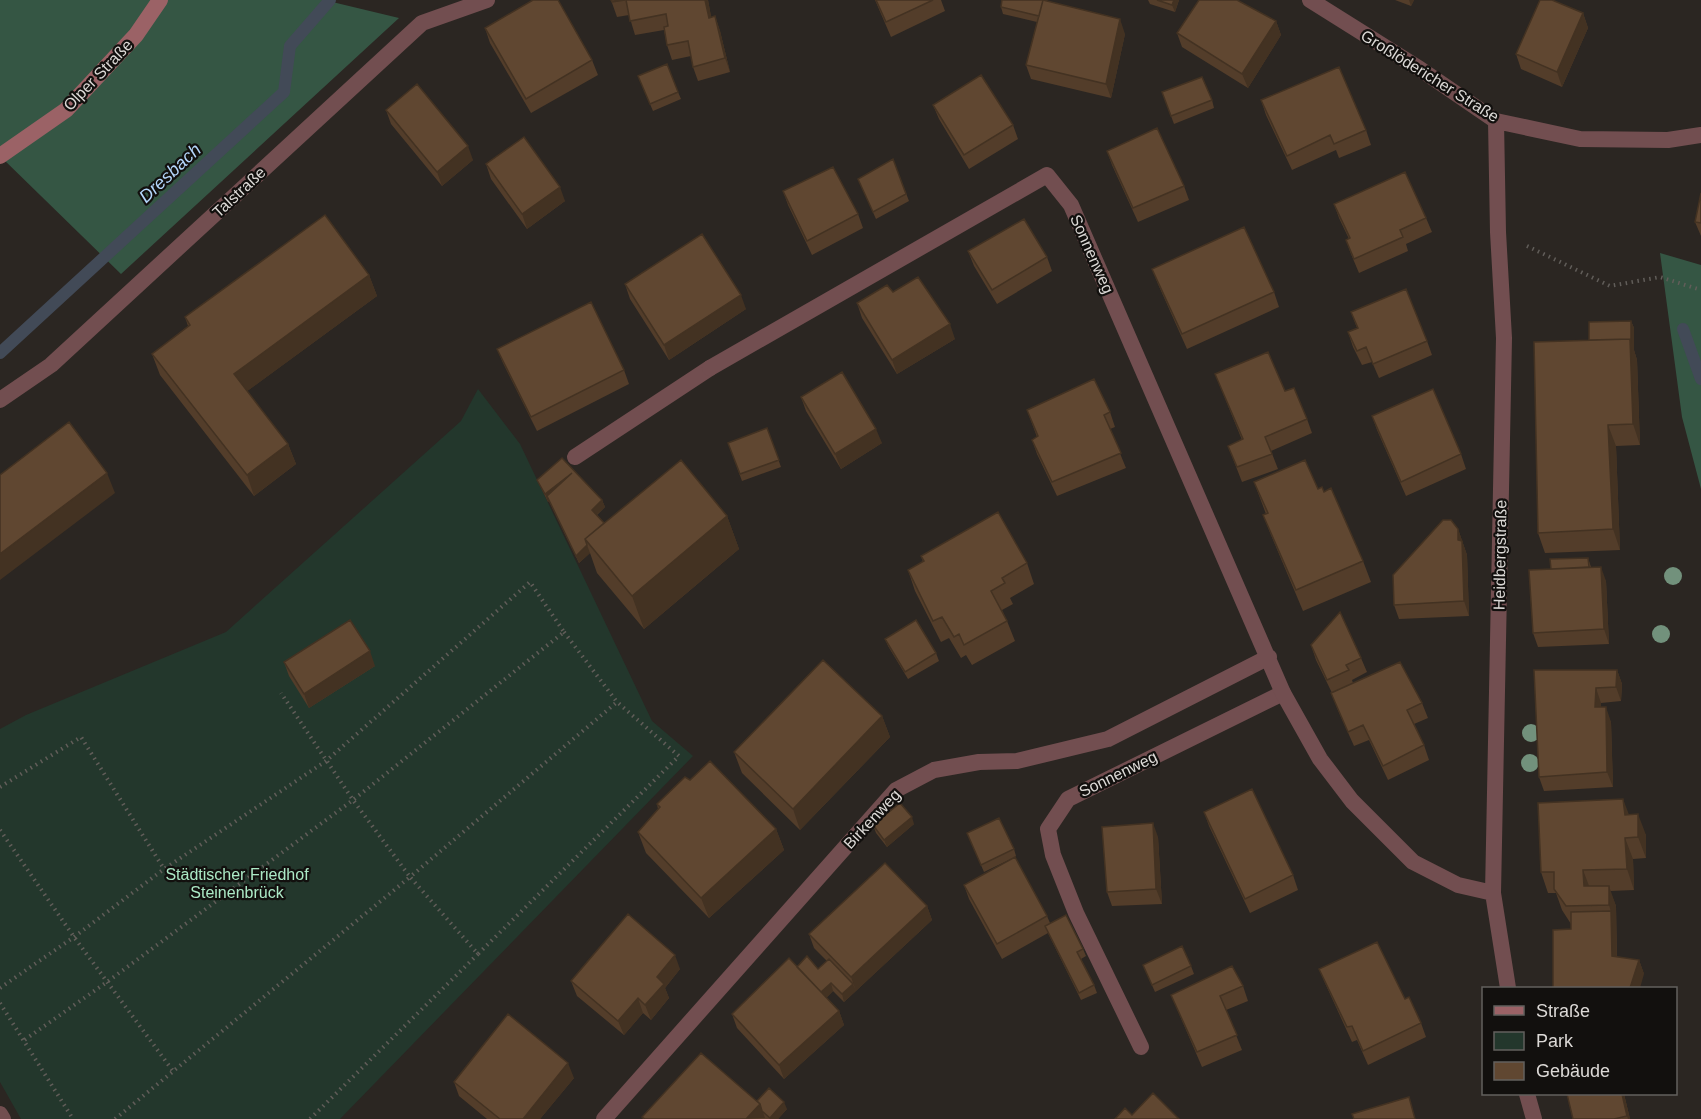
<svg xmlns="http://www.w3.org/2000/svg" width="1701" height="1119" font-family="Arial,sans-serif">
<style>
.green{fill:#23372c}
.forest{fill:#355644}
.lines{fill:none;stroke-linecap:round;stroke-linejoin:round}
.stream{stroke:#424a57;stroke-width:12}
.path{stroke:#615d59;stroke-width:4;stroke-dasharray:1.5 4.5;stroke-linecap:butt}
.service{stroke:#724e50;stroke-width:16}
.minor{stroke:#724e50;stroke-width:16}
.secondary{stroke:#9b6266;stroke-width:16}
.tree{fill:#72917c}
.wall{fill:#533d2a}
.shaded-wall{fill:#433222}
.building{fill:#604731;stroke:#433222;stroke-width:1.5}
.labels{text-anchor:middle;dominant-baseline:central;stroke-width:4.5;stroke-linejoin:round;paint-order:stroke}
.street-label{font-size:16px;fill:#dcd9d6;stroke:#12100e}
.park-label{font-size:16px;fill:#ace9c6;stroke:#12100e}
.water-label{font-size:18px;font-style:italic;fill:#b4d6fb;stroke:#12100e}
</style>
<rect width="100%" height="100%" fill="#2b2622"/>
<path class="green" d="M478,389L520,444L652,721L693,756L340,1119H21L0,1082V729L26,715L226,632L461,421Z"/>
<path class="forest" d="M0,0H324L399,18L121,274L0,156Z
M1660,253L1701,265V489L1682,417Z"/>
<g class="lines">
<path class="stream" d="M1683,329L1701,379
M0,353L284,92L290,46L330,0"/>
<path class="path" d="M1527,246L1610,286L1660,277L1701,290
M564,632L617,702L410,877L478,954L679,756L617,702
M0,787L81,737L164,869
M0,830L74,937L173,1071
M0,988L74,937L164,869L326,761L530,582L564,632L353,800L107,982L23,1041
M0,1003L73,1119
M115,1119L410,877L353,800L281,693
M310,1119L478,954"/>
<path class="service" d="M575,457L710,368
M1141,1047L1076,913L1053,855L1048,829L1068,799L1283,693"/>
<path class="minor" d="M1310,0L1420,69L1496,121L1580,139L1668,140L1701,135
M1496,121L1498,232L1504,338L1493,893L1508,988
M710,368L1047,175L1071,205L1283,693L1320,759L1352,801L1413,862L1458,885L1493,893
M0,400L51,365L422,23L487,0
M1527,1094L1534,1119
M0,1114L3,1119
M604,1119L896,790L934,770L979,762L1017,761L1108,739L1269,657"/>
<path class="secondary" d="M0,156L66,110L136,35L160,0"/>
</g>
<g class="tree">
<circle cx="1673" cy="576" r="9"/>
<circle cx="1661" cy="634" r="9"/>
<circle cx="1531" cy="733" r="9"/>
<circle cx="1530" cy="763" r="9"/>
</g>
<path class="wall" d="M611,0H708L711,17L715,16L720,31L730,72L698,81L693,67L691,56L672,60L667,45L664,30L635,35L629,15L617,17Z
M875,0H941L945,11L891,37Z
M1148,0H1179L1175,12L1150,4Z
M1395,0H1414L1411,6Z
M1052,2L1125,34L1111,98L1031,79L1026,65L1037,22L1003,14L1001,7Z
M1583,13L1588,28L1562,87L1521,69L1516,54Z
M1276,21L1281,35L1248,88L1182,47L1177,33Z
M485,28L592,60L598,75L531,113L490,43Z
M638,76L678,92L681,99L653,111Z
M1162,92L1212,100L1214,108L1174,124Z
M1261,100L1366,130L1371,145L1339,158L1336,150L1292,170L1266,115Z
M933,105L1013,125L1018,139L969,169L939,119Z
M386,110L473,160L442,186L391,124Z
M1107,151L1184,186L1189,200L1138,222L1112,165Z
M893,159L909,201L876,219L858,179Z
M486,164L565,201L527,229L491,179Z
M783,191L858,214L863,228L812,255L788,205Z
M1701,193V236L1695,222Z
M1334,204L1426,218L1432,232L1406,244L1408,251L1359,273L1351,254L1346,240L1349,239L1339,218Z
M968,251L1047,257L1052,271L997,304L974,266Z
M1152,269L1274,292L1279,307L1187,349L1158,284Z
M369,275L377,296L247,391L288,444L296,464L254,496L160,375L152,354L188,326L185,317Z
M625,284L746,309L669,360L630,299Z
M893,292L955,339L897,374L862,318L857,303Z
M1351,312L1427,341L1432,355L1379,378L1372,362L1362,365L1353,347L1348,332L1357,328Z
M1631,321L1634,328V350L1637,360L1640,445L1616,446L1620,550L1545,553L1538,533L1589,340Z
M497,349L624,370L629,384L537,431L503,363Z
M1215,374L1285,391L1307,419L1312,433L1271,451L1278,469L1242,482L1228,446L1242,440Z
M801,397L882,443L841,469L806,411Z
M1027,410L1110,412L1115,427L1110,429L1126,468L1057,496L1037,454L1032,440L1037,437Z
M1372,416L1461,454L1466,469L1406,496L1377,430Z
M767,428L781,467L742,481L728,443Z
M537,480L602,500L605,507L597,515L604,523L727,516L739,549L644,629L597,573L590,553L579,563L549,501L548,502Z
M1254,482L1318,489L1363,561L1371,582L1303,611L1271,535L1263,515L1266,514Z
M1458,529L1467,555L1469,616L1399,619L1394,605Z
M921,556L1027,563L1034,584L1010,598L1013,604L1002,610L1007,621L1015,641L972,665L966,655L961,658L949,638L941,642L915,591L908,570L923,562Z
M1588,558L1591,567L1606,581L1609,644L1538,647L1533,633L1551,569Z
M885,639L936,653L939,661L908,679L888,646Z
M1311,645L1361,658L1367,672L1352,680L1353,683L1422,703L1428,718L1414,724L1424,745L1429,760L1388,780L1369,740L1354,746L1337,708L1332,693L1316,660Z
M284,662L375,666L309,708L289,676Z
M1534,670H1617L1622,684L1621,701L1601,703V707L1611,722L1613,787L1544,791L1539,777Z
M882,716L890,737L800,830L742,773L734,752Z
M690,780L776,829L784,850L709,918L646,853L638,832L658,809L657,804Z
M1204,812L1293,875L1298,890L1250,913L1209,826Z
M1629,815L1646,835V858L1633,859L1634,890L1610,891L1616,906L1617,957L1639,960L1644,974L1571,929V924L1562,910L1556,893H1548L1541,872Z
M914,824L887,847L876,833L873,825Z
M967,833L1014,849L1016,856L1015,857L1047,916L1050,923L1083,949L1086,956L1081,959L1094,985L1097,993L1081,1000L1048,933L1002,959L969,899L964,885L1015,857L984,872Z
M1158,837L1162,904L1112,906L1107,892Z
M927,906L932,920L844,1002L833,991L826,998L839,1011L844,1025L784,1079L737,1028L732,1014L797,967L818,969L827,961L814,948L809,934Z
M1143,965L1191,966L1194,974L1155,992Z
M680,969L665,988L669,998L651,1020L643,1013L624,1035L577,996L571,981Z
M1319,969L1405,999L1421,1023L1426,1037L1368,1065L1357,1040L1352,1042L1325,983Z
M1243,986L1248,1001L1226,1010L1242,1050L1202,1067L1177,1009L1171,995Z
M574,1078L540,1119H487L459,1096L454,1082Z
M1624,1094L1630,1119H1573Z
M787,1109L778,1119H643L642,1117Z"/>
<path class="shaded-wall" d="M705,0H708L714,32L709,18Z
M1174,0H1179L1175,12L1172,5Z
M1409,0H1414L1411,6Z
M1583,13L1588,28L1562,87L1557,72Z
M715,16L720,31L730,72L725,58Z
M1120,19L1125,34L1111,98L1106,84Z
M1276,21L1281,35L1248,88L1242,74Z
M468,146L473,160L442,186L437,172Z
M560,187L565,201L527,229L522,214Z
M369,275L377,296L242,395L234,374Z
M741,295L746,309L669,360L664,345Z
M1631,321L1634,328V350L1637,360L1640,445L1633,424L1630,339Z
M950,324L955,339L897,374L892,360Z
M1608,425L1616,446L1620,550L1613,529Z
M876,429L882,443L841,469L835,454Z
M288,444L296,464L254,496L247,475Z
M107,473L115,493L0,580V554Z
M572,473L547,496L549,501L548,502L545,494Z
M602,500L605,507L594,517L592,510Z
M727,516L739,549L644,629L632,596Z
M1458,529L1467,555L1469,616L1464,601L1458,540Z
M587,545L590,553L579,563L576,556Z
M1601,567L1606,581L1609,644L1604,629Z
M370,651L375,666L309,708L304,694Z
M1617,670L1622,684L1621,701L1616,687Z
M1596,688L1601,703V722L1595,707Z
M1606,707L1611,722L1613,787L1607,772Z
M882,716L890,737L800,830L793,809Z
M1623,799L1631,820L1625,815Z
M1638,814L1646,835V858L1638,837Z
M912,817L914,824L887,847L884,840Z
M1153,823L1158,837L1162,904L1156,889Z
M776,829L784,850L709,918L701,898Z
M1625,838L1633,859L1634,890L1627,869Z
M1583,870L1591,891L1592,907L1584,886Z
M1609,886L1616,906L1617,970L1612,956L1611,912L1609,905Z
M927,906L932,920L856,991L851,977Z
M675,955L680,969L665,988L669,998L651,1020L645,1005L657,977Z
M1639,960L1644,974L1640,988H1630Z
M831,983L833,991L822,1002L819,994Z
M853,984L856,991L844,1002L842,994Z
M638,998L643,1013L624,1035L618,1021Z
M839,1011L844,1025L784,1079L779,1065Z
M568,1063L574,1078L540,1119H523Z
M1622,1094H1624L1630,1119H1628L1627,1116Z
M784,1102L787,1109L778,1119H770V1118Z
M760,1104L765,1118L746,1119Z"/>
<path class="building" d="M533,0H558L592,60L526,99L485,28Z
M611,0H625L612,2Z
M626,0H705L709,18L715,16L725,58L693,67L688,41L667,45L664,27L668,26L666,14L630,21Z
M876,0H933L886,22Z
M1002,0H1047V1L1043,0L1039,16L1001,7Z
M1043,0L1120,19L1106,84L1026,65Z
M1157,0H1174L1172,5Z
M1199,0H1237L1276,21L1242,74L1177,33Z
M1540,0H1552L1583,13L1557,72L1516,54Z
M667,64L678,92L650,104L638,76Z
M1339,67L1366,130L1334,144L1330,135L1287,156L1261,100Z
M981,75L1013,125L964,155L933,105Z
M1202,77L1212,100L1171,116L1162,92Z
M417,84L468,146L437,172L386,110Z
M1157,128L1184,186L1133,208L1107,151Z
M524,137L560,187L522,214L486,164Z
M893,159L906,194L873,212L858,179Z
M833,167L858,214L807,241L783,191Z
M1405,172L1426,218L1400,230L1403,237L1354,259L1346,240L1350,238L1334,204Z
M1701,193V223L1695,222Z
M325,215L369,275L234,374L288,444L247,475L152,354L190,325L185,317Z
M1024,219L1047,257L992,290L968,251Z
M1244,227L1274,292L1182,334L1152,269Z
M702,234L741,295L664,345L625,284Z
M918,277L950,324L892,360L857,303L887,285L893,292Z
M1406,289L1427,341L1373,364L1366,347L1357,351L1348,332L1358,328L1351,312Z
M591,302L624,370L531,417L497,349Z
M1631,321V343L1630,339L1589,340V322Z
M1630,339L1633,424L1608,425L1613,529L1538,533L1534,342Z
M1268,352L1285,391L1294,388L1307,419L1265,437L1272,454L1237,467L1228,446L1243,439L1215,374Z
M842,372L876,429L835,454L801,397Z
M1094,379L1110,412L1104,415L1121,453L1052,482L1032,440L1038,436L1027,410Z
M1433,389L1461,454L1401,482L1372,416Z
M69,422L107,473L0,554V475Z
M767,428L779,460L740,474L728,443Z
M562,458L602,500L592,510L604,523L585,539L587,545L576,556L547,496L572,473L545,494L537,480Z
M681,460L727,516L632,596L585,539Z
M1305,460L1318,489L1322,487L1324,492L1331,488L1363,561L1296,590L1263,515L1268,513L1254,482Z
M998,512L1027,563L1002,578L1005,583L991,591L1007,621L964,645L959,634L954,637L942,617L933,621L908,570L924,561L921,556Z
M1443,520H1451L1458,529V540L1462,541L1464,601L1394,605L1393,575Z
M1588,558L1589,567L1551,569L1550,559Z
M1601,567L1604,629L1533,633L1529,570Z
M1340,612L1361,658L1346,665L1349,670L1327,680L1311,645Z
M350,620L370,651L304,694L284,662Z
M916,620L936,653L905,672L885,639Z
M823,660L882,716L793,809L734,752Z
M1400,662L1422,703L1407,710L1424,745L1383,766L1363,725L1348,732L1331,693Z
M1534,670H1617L1616,687L1596,688L1595,707H1606L1607,772L1539,777Z
M710,761L776,829L701,898L638,832L660,807L657,804L685,777L690,780Z
M1252,789L1293,875L1245,899L1204,812Z
M1623,799L1625,815L1638,814V837L1625,838L1627,869L1583,870L1584,886H1609V905L1566,906L1554,889V872H1541L1538,803Z
M900,803L912,817L884,840L873,825Z
M999,818L1014,849L981,865L967,833Z
M1153,823L1156,889L1107,892L1102,827Z
M1015,857L1047,916L997,944L964,885Z
M885,863L927,906L851,977L809,934Z
M1611,911L1612,956L1639,960L1630,988H1553V930L1571,929V912Z
M628,914L675,955L657,977L664,984L645,1005L638,998L618,1021L571,981Z
M1066,915L1083,949L1077,952L1094,985L1079,993L1045,926Z
M1377,942L1405,999L1409,997L1421,1023L1363,1051L1352,1026L1347,1027L1319,969Z
M1182,946L1191,966L1152,985L1143,965Z
M807,956L818,969L829,959L853,984L842,994L831,983L821,992L797,967Z
M789,958L839,1011L779,1065L732,1014Z
M1232,966L1243,986L1220,996L1237,1035L1197,1052L1171,995Z
M508,1014L568,1063L523,1119H500L454,1082Z
M701,1053L760,1104L746,1119H645L642,1117Z
M769,1088L784,1102L770,1118L762,1111L760,1104L757,1101Z
M1153,1093L1179,1119H1115L1125,1108L1132,1115Z
M1567,1094H1622L1627,1116L1614,1119H1573Z
M1409,1097L1415,1119H1354L1352,1114Z"/>
<g class="labels">
<g class="street-label">
<text transform="translate(98 75) rotate(-46)">Olper Straße</text>
<text transform="translate(1430 76) rotate(32)">Großlödericher Straße</text>
<text transform="translate(239 192) rotate(-43)">Talstraße</text>
<text transform="translate(1092 254) rotate(66)">Sonnenweg</text>
<text transform="translate(1500 555) rotate(-89)">Heidbergstraße</text>
<text transform="translate(1118 774) rotate(-26)">Sonnenweg</text>
<text transform="translate(872 819) rotate(-47)">Birkenweg</text>
</g>
<g class="park-label">
<text x="237" y="874">Städtischer Friedhof<tspan x="237" dy="18">Steinenbrück</tspan></text>
</g>
<g class="water-label">
<text transform="translate(170 173) rotate(-43)">Dresbach</text>
</g>
</g>
<rect x="1482" y="987" width="195" height="108" fill="#12100e" stroke="#63605e" stroke-width="1.5"/>
<rect x="1494" y="1006" width="30" height="9" fill="#9b6266" stroke="#63605e" stroke-width="1.5"/>
<text x="1536" y="1017" font-size="18" fill="#dcd9d6">Straße</text>
<rect x="1494" y="1032" width="30" height="18" fill="#23372c" stroke="#63605e" stroke-width="1.5"/>
<text x="1536" y="1047" font-size="18" fill="#dcd9d6">Park</text>
<rect x="1494" y="1062" width="30" height="18" fill="#604731" stroke="#63605e" stroke-width="1.5"/>
<text x="1536" y="1077" font-size="18" fill="#dcd9d6">Gebäude</text>
</svg>
